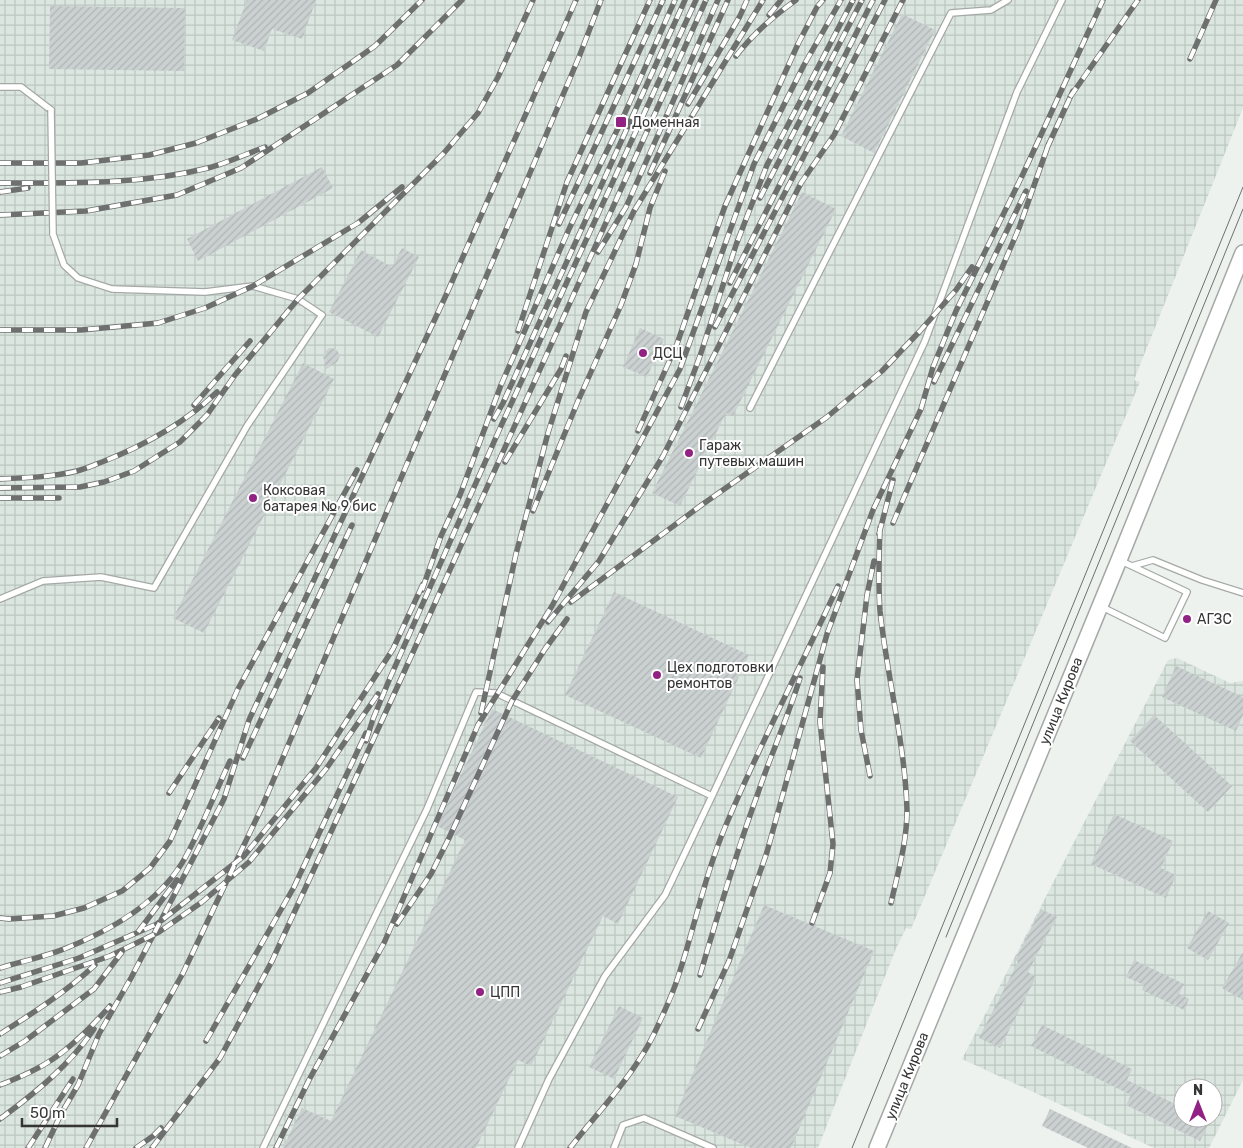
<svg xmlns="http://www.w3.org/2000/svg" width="1243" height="1148" font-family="Rubik,sans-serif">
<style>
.industrial{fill:url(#industrial-grid);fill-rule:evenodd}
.building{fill:url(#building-hatch)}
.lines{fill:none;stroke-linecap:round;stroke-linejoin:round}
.lane-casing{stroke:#a5a9a6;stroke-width:8}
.secondary-casing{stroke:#a5a9a6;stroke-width:18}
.lane{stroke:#fff;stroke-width:5.5}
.secondary{stroke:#fff;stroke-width:15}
.tram{stroke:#6e706f;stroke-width:1}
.rail-casing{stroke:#6e706f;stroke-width:5.5}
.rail{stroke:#fff;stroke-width:4;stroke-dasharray:11;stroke-linecap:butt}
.lane-bridge-casing{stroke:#a5a9a6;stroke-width:8;stroke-linecap:butt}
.lane-bridge{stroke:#fff;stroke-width:5.5}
.poi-dot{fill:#912284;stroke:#fff;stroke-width:2}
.labels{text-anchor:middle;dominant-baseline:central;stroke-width:4;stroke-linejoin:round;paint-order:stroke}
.poi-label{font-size:14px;fill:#343534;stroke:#fff;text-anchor:start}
.street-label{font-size:14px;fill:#343534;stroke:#fff}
</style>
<defs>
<pattern id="industrial-grid" width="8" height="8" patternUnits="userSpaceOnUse" patternTransform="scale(1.25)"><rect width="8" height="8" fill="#dbe6e0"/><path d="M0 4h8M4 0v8" fill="none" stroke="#bdc6c1"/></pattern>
<pattern id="building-hatch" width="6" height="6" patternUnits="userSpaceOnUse" patternTransform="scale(1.25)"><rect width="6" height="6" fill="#cbd1d1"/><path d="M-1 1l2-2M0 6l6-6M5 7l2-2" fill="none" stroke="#afb4b4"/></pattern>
</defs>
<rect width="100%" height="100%" fill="#edf2ef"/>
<path class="industrial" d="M0,0H1243V108L1134,380L1140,382L911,929L906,928L895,951L818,1148H0Z
M1177,658L1230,683L1243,681V1080L1209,1148H1154L962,1059L1168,660ZM1183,1088H1213V1118H1183Z"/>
<path class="building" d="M247,0H316L302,39L272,29L264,51L232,40Z
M50,6L185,8L184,71L49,69Z
M902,14L935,30L874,153L841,136Z
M322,167L333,188L198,261L187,239Z
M802,192L836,209L733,416L726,413L680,506L652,493Z
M402,248L419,257L378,337L329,312L361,250L392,267Z
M640,328L664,339L647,377L623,367Z
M329,348H332L337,350L340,356L337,362L326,369L323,356L324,353Z
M303,363L334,379L204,633L173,618Z
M614,592L749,655L701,758L565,695Z
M1176,666L1243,697V715L1236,731L1162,697Z
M492,709L678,797L618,924L603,916L531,1066L518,1060L476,1148H283L302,1108L331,1121L465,840L437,826Z
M1154,715L1232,786L1208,812L1130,741Z
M1114,814L1173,841L1161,868L1176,875L1166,898L1091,864Z
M764,905L874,951L791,1148H751L675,1116Z
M1041,909L1057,917L1028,972L1036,977L1000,1048L979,1038L1018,962L1015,960Z
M1208,911L1229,923L1208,960L1187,948Z
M1243,952V1000L1222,988Z
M1134,960L1184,984L1179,994L1189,999L1184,1010L1142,990L1144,985L1126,977Z
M619,1006L643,1018L614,1079L589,1067Z
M1042,1025L1132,1069L1127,1080L1183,1108V1118H1204L1210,1121L1200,1141L1126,1105L1131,1095L1031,1046Z
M1050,1109L1132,1148H1088L1042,1126Z"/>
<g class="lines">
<g class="lane-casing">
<path id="lane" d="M0,87H21L51,110
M750,408L951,13L991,10L1008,0
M1132,566L1153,560L1202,580L1243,593
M0,599L43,581L101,577L154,588L247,426L322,315L298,299L253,286L205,292L112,289L78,278L64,265L53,234
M1100,606L1165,638L1187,592L1119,560
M263,1148L427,809L476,692L496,693L712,796
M518,1148L549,1079L605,976L665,895L712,796L925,341L1017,92L1062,0
M614,1148L623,1125L644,1118L713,1148"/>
</g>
<g class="secondary-casing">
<path id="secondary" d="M877,1148L1119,560L1243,253"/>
</g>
<use href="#lane" class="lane"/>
<use href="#secondary" class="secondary"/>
<path class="tram" d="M946,937L1243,209
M852,1148L1243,187"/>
<g class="rail-casing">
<path id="rail" d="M769,15L781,0
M736,56C752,35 775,15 796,0
M1190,59L1216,0
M1070,97L1138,0
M688,104L740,16L747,0
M1047,148L1073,91
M0,163H81L149,155L196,143L257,119L308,93L375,46L422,0
M650,173L728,0
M0,183C69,183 140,185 208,168C227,163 246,154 265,147
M0,192L28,188
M760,198L862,0
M0,215L86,211L177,195L241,168L397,65L462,0
M559,224L663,0
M598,252L626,207L718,0
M730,283L873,0
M715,327L885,0
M0,330H81L158,323L205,308L253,286L358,223L402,187
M518,331L567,182L650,0
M934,382L1026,191
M194,405L250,341
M681,407L700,356L736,245L767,165L853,0
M494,419L503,403L685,0
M638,431L677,344L725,206L798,44L817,7L823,0
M505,462L561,369L566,356
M0,479C26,478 52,477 77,471C85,469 94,465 102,462C143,446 185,423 217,392
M0,488L80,487L104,482L134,471L180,442L207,415L235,375L298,299L443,154L478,113L498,77L533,0
M0,498H59
M533,511L578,401L621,305L636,264L650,208L665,171
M893,523L1019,228L1049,143
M880,528C879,555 878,583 880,611C887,677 905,743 907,810C907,842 898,872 891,903
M879,534L893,480
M422,590L441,536L460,495L501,385L569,229L621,122L675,0
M571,602L703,504L827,417L882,371L920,331L956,290L972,267
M548,622L599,561L663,456L801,183L834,135L903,0
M481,713L516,554L548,433L586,312L634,211L763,0
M366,741L373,719L390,678L501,426L696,0
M243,758L352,525
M870,776L861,730L857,680L867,595L874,561
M169,793L219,718
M0,918L9,919L53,916L84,908L122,891L150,868L170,841L238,689L357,470
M812,923L830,873L833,844L820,722L823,667
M397,924L431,874L449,838L512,701L545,649L567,619
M138,932L177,880
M0,968C23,961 48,956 69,947C113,929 161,901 185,858C202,827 215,793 230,761
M700,975C718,914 736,853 758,793C771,754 788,717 800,678
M0,983L79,958L157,924L244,856L316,768L393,649L423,584
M0,992L21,987L110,956L159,932L202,902L249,862L326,769L378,694
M698,1029L729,961L767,852L827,634L873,510L921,409L933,367L956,311L1023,174L1103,0
M0,1034C33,1013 66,992 95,965
M206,1041L294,887L366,733
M0,1056L25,1041L94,989L122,952
M0,1085C18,1078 37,1070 53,1059C74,1045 93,1025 110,1006
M0,1119C35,1093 69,1066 94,1029
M28,1148L73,1079
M45,1148L61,1114L78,1085L99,1034L131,978L224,799L249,720L447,293L576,0
M86,1148L183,973L262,807L579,57L601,0
M136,1148L153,1136L161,1128
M152,1148L220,1058L272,961L400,681L706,0
M276,1148L309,1080L384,943L478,725L552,606L680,369L754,164L804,65L841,0
M570,1148C598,1112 633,1076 653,1036C662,1017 672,996 678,977C695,926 705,874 726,825C760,744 801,666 838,586"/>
</g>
<use href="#rail" class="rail"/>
<g class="lane-bridge-casing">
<path id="lane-bridge" d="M51,110L53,234"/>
</g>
<use href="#lane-bridge" class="lane-bridge"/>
</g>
<g class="poi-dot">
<rect x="615" y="116" width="12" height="12" rx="2.5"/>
<circle cx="643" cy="353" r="5"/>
<circle cx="689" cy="453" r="5"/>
<circle cx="253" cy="498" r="5"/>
<circle cx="1187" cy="619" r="5"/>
<circle cx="657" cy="675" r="5"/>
<circle cx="480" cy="992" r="5"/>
</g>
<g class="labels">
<g class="poi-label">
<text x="632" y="122">Доменная</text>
<text x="653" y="353">ДСЦ</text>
<text x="699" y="445">Гараж<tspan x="699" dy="16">путевых машин</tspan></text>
<text x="263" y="490">Коксовая<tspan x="263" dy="16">батарея № 9 бис</tspan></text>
<text x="1197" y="619">АГЗС</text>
<text x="667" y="667">Цех подготовки<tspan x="667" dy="16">ремонтов</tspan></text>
<text x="490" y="992">ЦПП</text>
</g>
<g class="street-label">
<text transform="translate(1061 701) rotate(-68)">улица Кирова</text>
<text transform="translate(907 1076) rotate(-68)">улица Кирова</text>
</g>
</g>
<g transform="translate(1198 1103)"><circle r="24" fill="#ffffff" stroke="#aeaeae"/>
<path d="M0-4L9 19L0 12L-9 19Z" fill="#912284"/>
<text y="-8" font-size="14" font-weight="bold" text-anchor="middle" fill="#343534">N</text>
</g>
<path d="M22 1118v8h95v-8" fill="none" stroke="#343534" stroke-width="2.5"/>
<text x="30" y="1118" font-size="15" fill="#343534" stroke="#ffffff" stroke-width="4" paint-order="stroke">50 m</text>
</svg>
